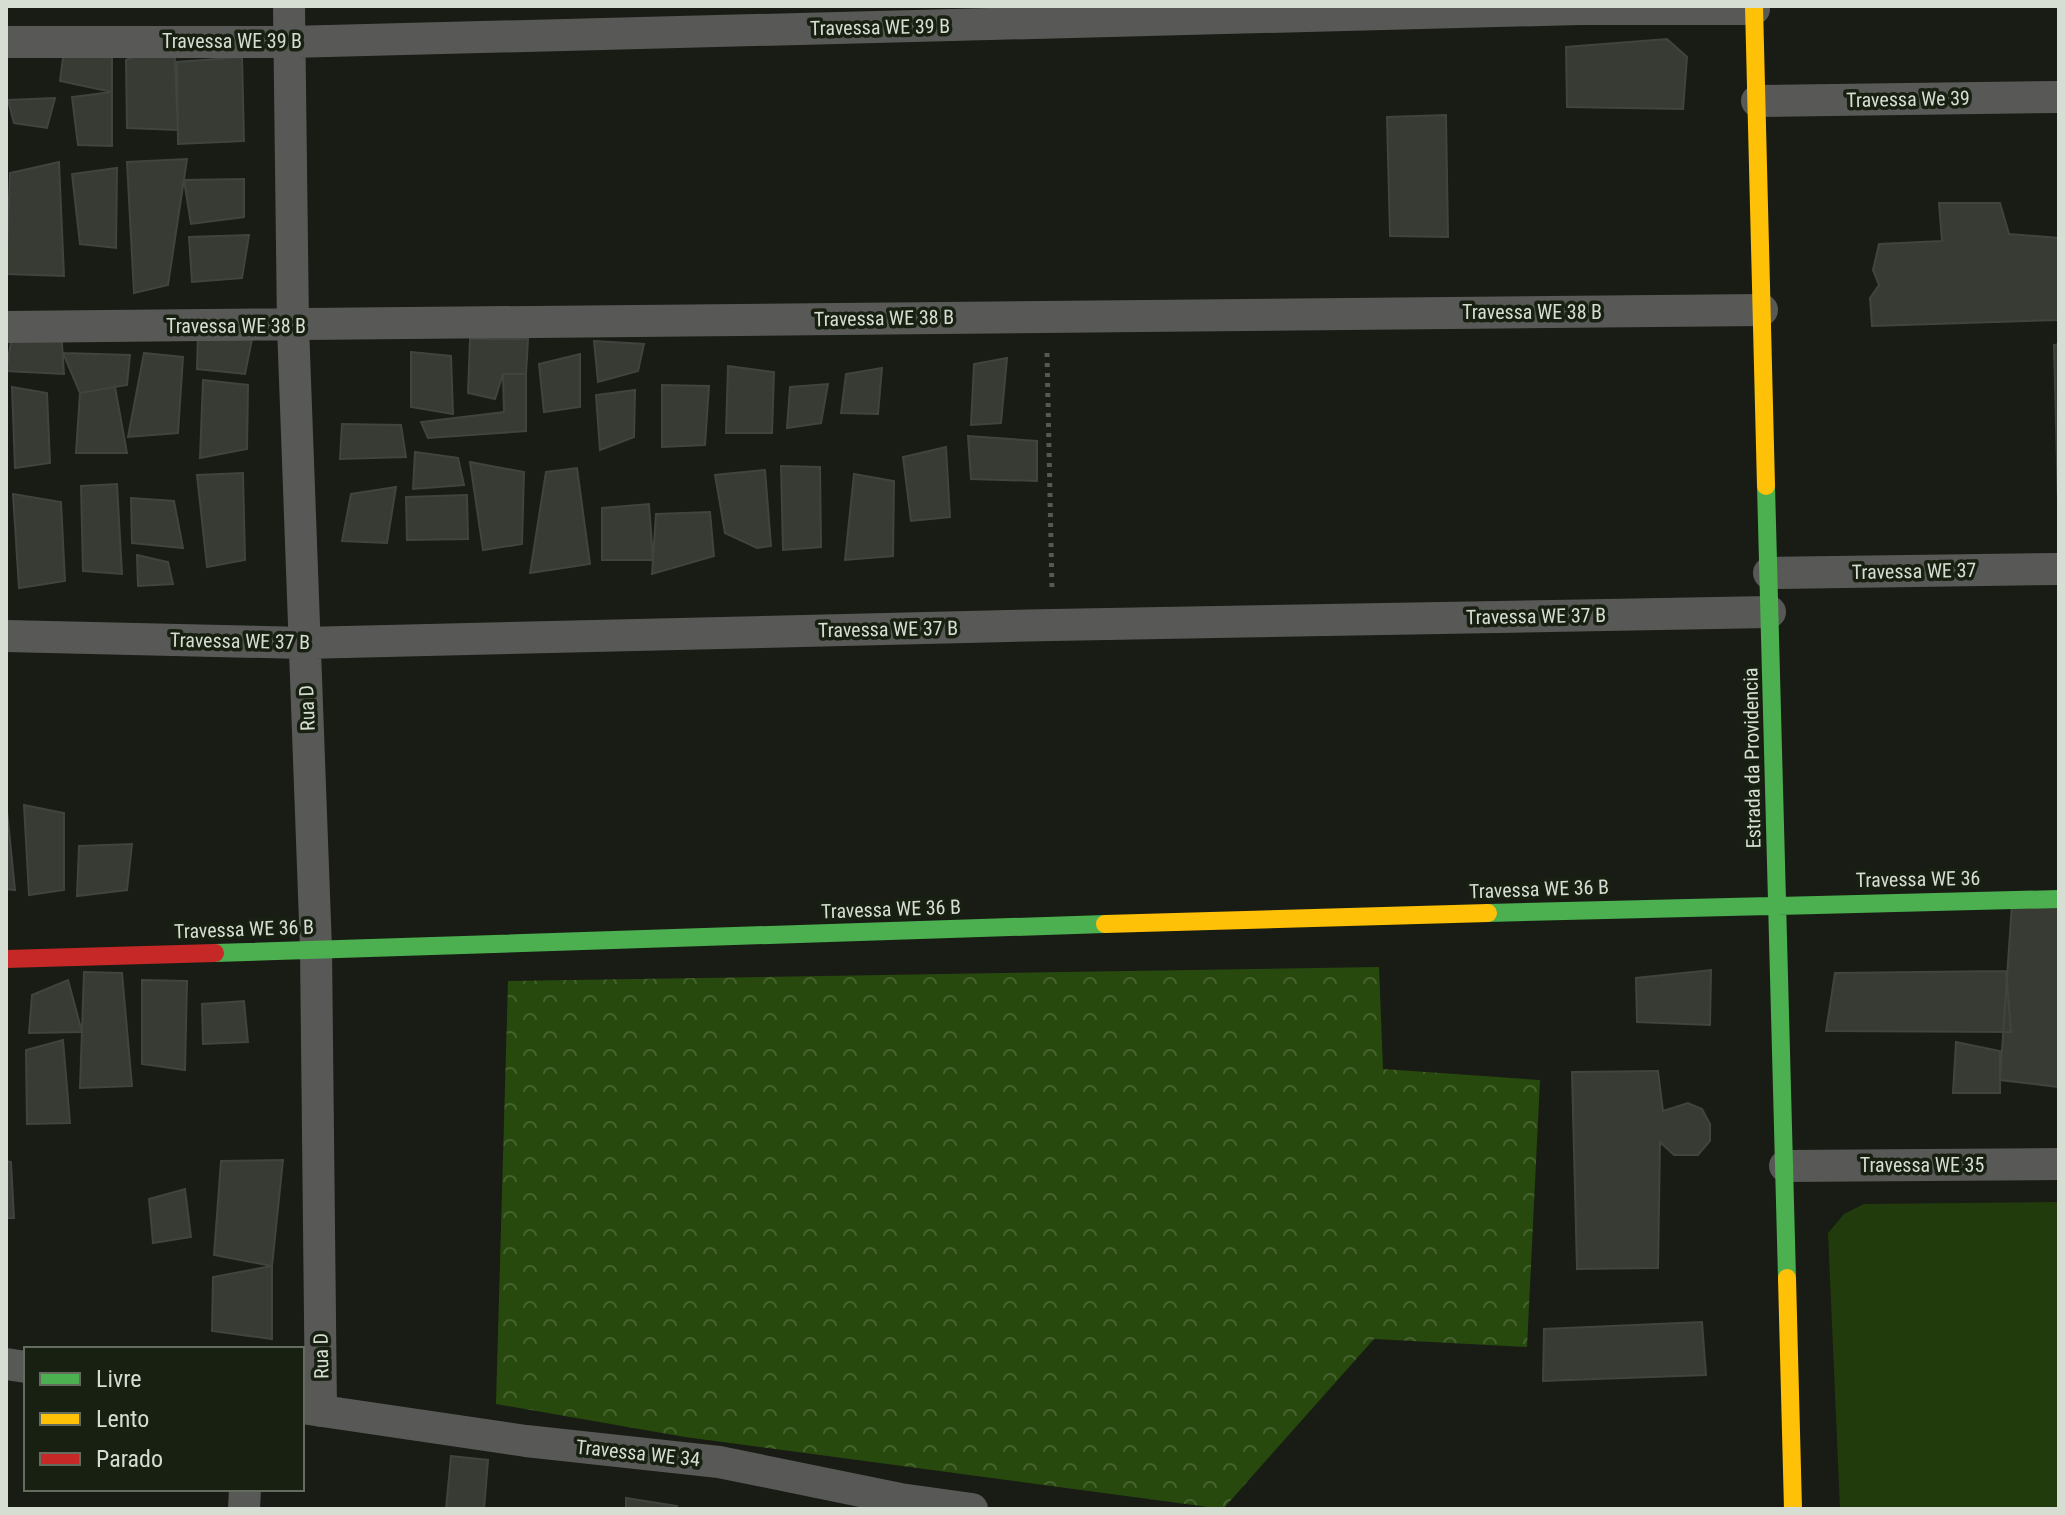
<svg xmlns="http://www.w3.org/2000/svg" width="2065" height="1515" font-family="'Roboto Condensed',sans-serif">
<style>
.forest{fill:url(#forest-crowns)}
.park{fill:#223b0c}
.building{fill:#373b34;stroke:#40443e;stroke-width:2}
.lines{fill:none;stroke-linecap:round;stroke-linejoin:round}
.path{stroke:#565854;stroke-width:5;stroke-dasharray:4 6;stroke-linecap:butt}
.street{stroke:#585956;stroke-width:32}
.fast{stroke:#4caf50;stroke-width:18}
.slow{stroke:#ffc107;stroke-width:18}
.jam{stroke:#c62828;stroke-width:18}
.labels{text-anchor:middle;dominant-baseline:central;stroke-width:7;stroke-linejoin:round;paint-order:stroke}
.street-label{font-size:20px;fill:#d6ddd3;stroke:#172011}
</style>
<defs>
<pattern id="forest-crowns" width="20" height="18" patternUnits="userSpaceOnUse" patternTransform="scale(2)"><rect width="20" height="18" fill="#28490d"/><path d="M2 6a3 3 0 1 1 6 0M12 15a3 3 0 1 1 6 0" fill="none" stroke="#46632f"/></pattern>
</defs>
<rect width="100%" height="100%" fill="#181c14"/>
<path class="forest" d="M1379,967L1383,1069L1540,1080L1527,1347L1374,1339L1223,1509L685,1437L496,1404L508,981Z"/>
<path class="park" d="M2059,1202V1509H1840L1828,1233L1844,1214L1864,1204Z"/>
<path class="building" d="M1667,39L1687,57L1683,109L1567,107L1566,47Z
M174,41L178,130L127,128L126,60Z
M65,42L112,56V92L60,81Z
M242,57L244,141L178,144L177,62Z
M112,92V146L78,145L72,97Z
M55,98L47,128L14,123L8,100Z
M1446,115L1448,237L1390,236L1387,117Z
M187,159L168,285L134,293L127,162Z
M59,162L64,276L6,274L10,173Z
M117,168L116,248L80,244L72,174Z
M244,179V217L191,224L184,180Z
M1939,203H2000L2009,234L2059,238V320L1872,326L1870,298L1879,285L1873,270L1879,244L1942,241Z
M249,235L242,278L192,282L189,237Z
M61,329L64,374L6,371L12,336Z
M198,332L252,339L245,374L197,369Z
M470,339H528L526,374H503L495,399L468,393Z
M594,341L644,344L638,371L598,382Z
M2059,344V542L2054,345Z
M411,352L451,356L453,414L411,407Z
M63,353L130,355L127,385L80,393Z
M144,353L183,357L178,433L128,437Z
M580,354V407L544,412L539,364Z
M1007,358L1001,423L971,425L974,364Z
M728,366L774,372L772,433H726Z
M882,368L878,414L841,413L846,374Z
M503,374H526V431L428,438L421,422L504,412Z
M203,380L248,385L247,449L200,458Z
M828,384L821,423L787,428L790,387Z
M662,385L709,386L705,445L662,447Z
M12,387L47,393L50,463L15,468Z
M115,387L127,453H76L80,393Z
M635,390L634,437L600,450L596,395Z
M342,424L401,425L406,457L340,459Z
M968,436L1037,441V481L971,479Z
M946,447L950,517L911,521L903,457Z
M415,452L458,458L464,485L413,489Z
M470,462L524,472L522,544L483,550Z
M781,466L820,467L821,547L783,550Z
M577,468L590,564L530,573L546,472Z
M765,470L771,546L757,548L725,533L715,475Z
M243,473L245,560L207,567L197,475Z
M854,474L894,481L893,556L845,560Z
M117,484L122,574L83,571L81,486Z
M396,487L387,543L342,541L351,494Z
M13,494L61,502L65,581L19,588Z
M467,495L468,539L407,540L406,497Z
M131,498L174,501L183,548L132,543Z
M649,504L653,560H602V508Z
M710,512L714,556L652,574L656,514Z
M137,555L168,562L173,584L138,586Z
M6,801L15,890L6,889Z
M24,805L64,813V890L29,895Z
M132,844L127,890L77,896L79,846Z
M2012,904L2059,906V1087L2000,1080Z
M1711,970L1710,1025L1637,1022L1636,978Z
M2006,971L2011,1032L1826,1031L1835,973Z
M84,972L122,973L132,1086L80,1088Z
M68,980L82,1032L29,1033L32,995Z
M142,980L187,981L185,1070L142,1064Z
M244,1001L248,1042L203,1044L202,1004Z
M63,1040L70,1123L27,1124L26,1050Z
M1956,1042L2000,1051V1093H1953Z
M1658,1071L1663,1111L1688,1103L1702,1109L1710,1124V1141L1698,1155H1674L1660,1142L1658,1268L1577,1269L1572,1072Z
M283,1160L272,1266L214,1255L221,1161Z
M6,1161L11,1162L14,1218H6Z
M185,1189L191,1237L153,1243L149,1199Z
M272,1266V1339L212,1331L213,1277Z
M1702,1322L1706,1375L1543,1381L1544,1329Z
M451,1456L488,1460L484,1509H446Z
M626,1498L677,1506L676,1509H626Z"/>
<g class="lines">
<path class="path" d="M1047,353L1052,590"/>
<path class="street" d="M289,6L293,326L316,949L321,1411
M6,42H289L1579,9H1754
M1757,101L2059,97
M6,327L1762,310
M1769,573L2059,569
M6,636L304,643L1052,625L1770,612
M1785,1166L2059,1164
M6,1364L26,1367
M302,1408L526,1441L719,1462L900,1499L972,1509
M244,1509L245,1489"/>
<path class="fast" d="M1766,486L1787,1278
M1488,913L2059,899
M215,953L1105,924"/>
<path class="slow" d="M1754,6L1766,486
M1105,924L1488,913
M1787,1278L1793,1509"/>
<path class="jam" d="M6,959L215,953"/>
</g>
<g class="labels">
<g class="street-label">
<text transform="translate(880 27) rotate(-1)">Travessa WE 39 B</text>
<text x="232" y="41">Travessa WE 39 B</text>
<text transform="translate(1908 99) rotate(-1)">Travessa We 39</text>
<text x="1532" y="312">Travessa WE 38 B</text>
<text transform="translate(884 318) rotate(-1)">Travessa WE 38 B</text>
<text x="236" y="326">Travessa WE 38 B</text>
<text transform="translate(1914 571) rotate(-1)">Travessa WE 37</text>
<text transform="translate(1536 616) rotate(-1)">Travessa WE 37 B</text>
<text transform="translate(888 629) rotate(-1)">Travessa WE 37 B</text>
<text transform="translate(240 641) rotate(1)">Travessa WE 37 B</text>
<text transform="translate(307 708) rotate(-92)">Rua D</text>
<text transform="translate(1752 758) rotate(-91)">Estrada da Providencia</text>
<text transform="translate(1918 879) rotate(-1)">Travessa WE 36</text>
<text transform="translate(1539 889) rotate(-2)">Travessa WE 36 B</text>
<text transform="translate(891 909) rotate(-2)">Travessa WE 36 B</text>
<text transform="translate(244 929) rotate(-2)">Travessa WE 36 B</text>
<text x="1922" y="1165">Travessa WE 35</text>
<text transform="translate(321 1356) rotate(-91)">Rua D</text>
<text transform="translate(638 1453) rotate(6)">Travessa WE 34</text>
</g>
</g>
<rect width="2065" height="1515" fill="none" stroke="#d6ddd3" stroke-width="16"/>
<rect x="24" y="1347" width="280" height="144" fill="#172011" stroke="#636c5f" stroke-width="2"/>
<rect x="40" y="1373" width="40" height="12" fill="#4caf50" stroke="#636c5f" stroke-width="2"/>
<text x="96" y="1387" font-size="24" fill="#d6ddd3">Livre</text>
<rect x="40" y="1413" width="40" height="12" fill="#ffc107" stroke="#636c5f" stroke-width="2"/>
<text x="96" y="1427" font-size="24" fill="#d6ddd3">Lento</text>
<rect x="40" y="1453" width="40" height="12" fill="#c62828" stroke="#636c5f" stroke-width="2"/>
<text x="96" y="1467" font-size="24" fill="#d6ddd3">Parado</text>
</svg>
